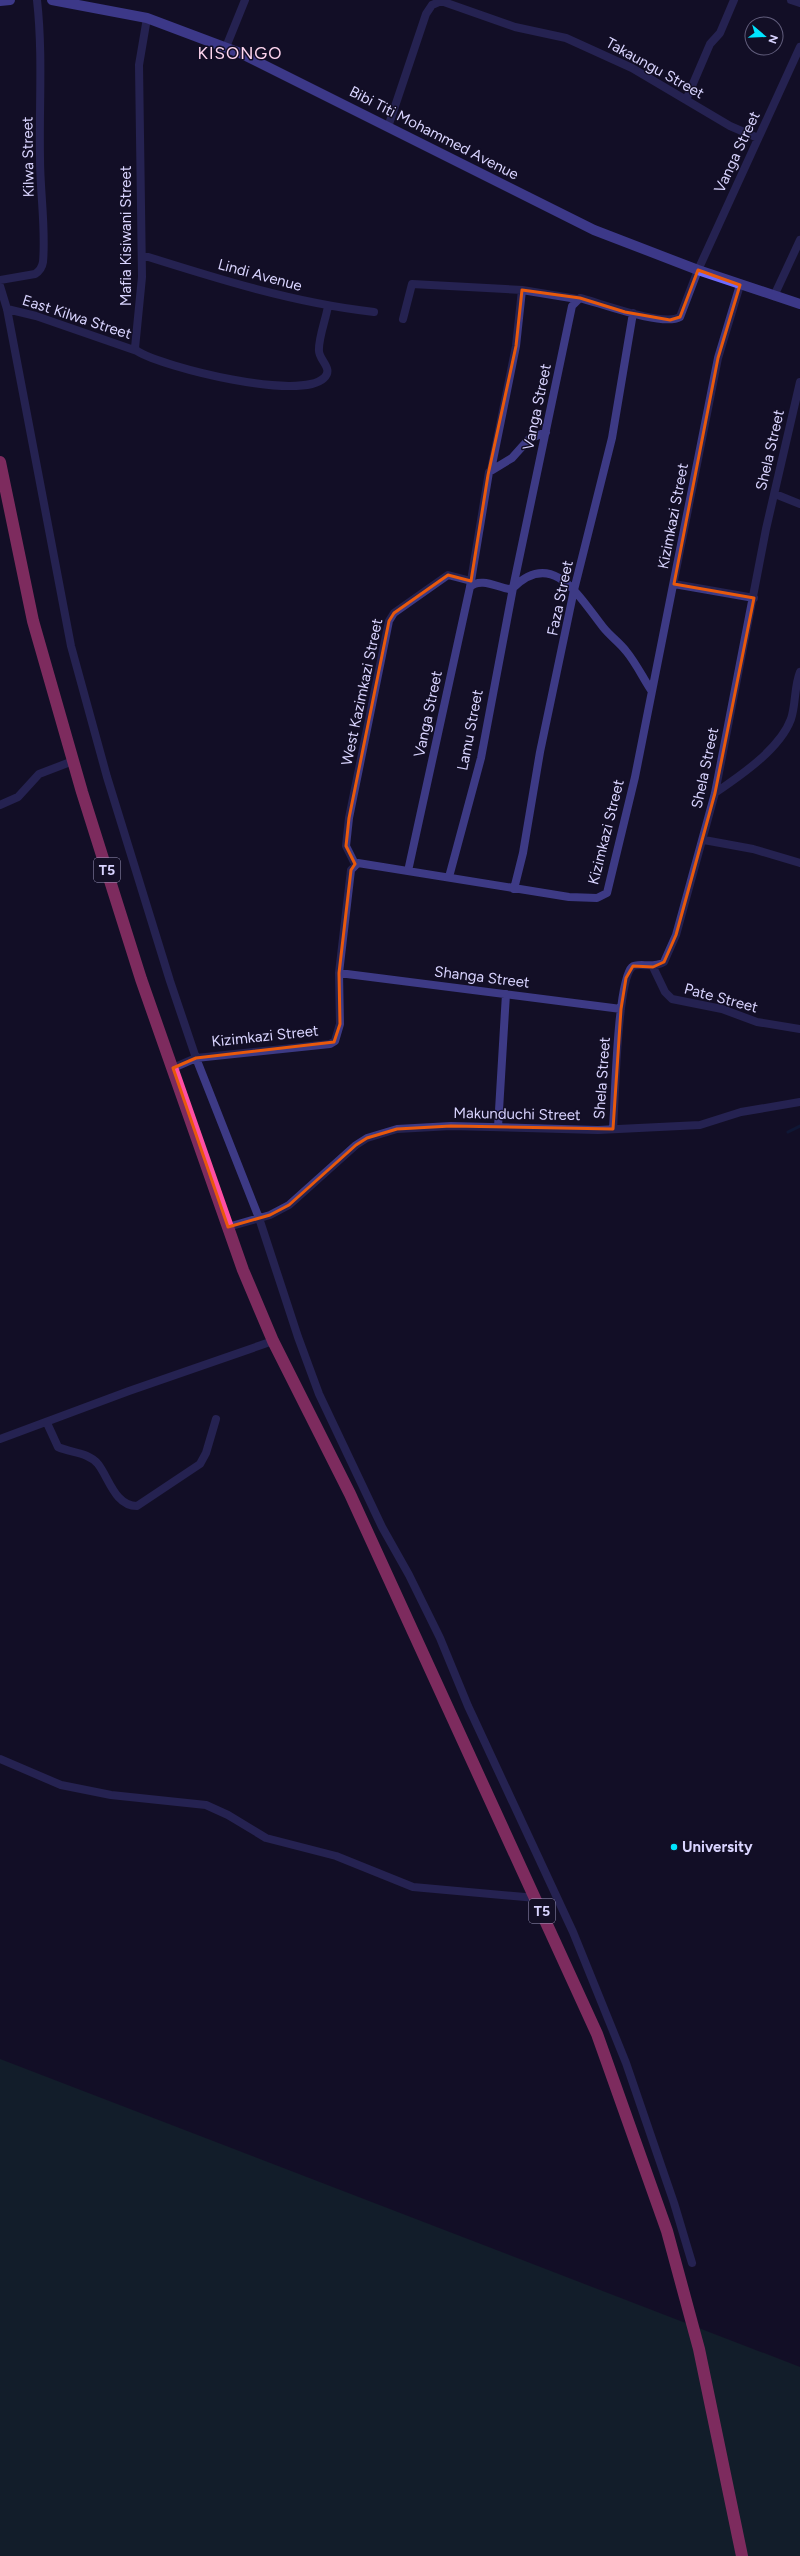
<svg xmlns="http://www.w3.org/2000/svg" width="800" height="2556" font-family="Figtree,sans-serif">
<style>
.green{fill:#12302f}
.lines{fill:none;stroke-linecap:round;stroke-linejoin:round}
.stream{stroke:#0c2248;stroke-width:3}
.street{stroke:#3d3a85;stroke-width:8}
.secondary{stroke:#6f6bff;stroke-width:10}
.highway{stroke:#ff4fa3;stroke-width:12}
.marked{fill:none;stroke:#e8590c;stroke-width:3;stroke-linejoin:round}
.poi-dot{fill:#00e5ff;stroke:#130f26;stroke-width:1.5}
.labels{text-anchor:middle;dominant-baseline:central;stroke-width:3;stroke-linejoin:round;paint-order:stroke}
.shield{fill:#130f26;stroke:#9e99be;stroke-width:1}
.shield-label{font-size:14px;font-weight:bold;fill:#d9d4ff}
.street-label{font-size:15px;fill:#d9d4ff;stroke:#130f26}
.poi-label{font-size:15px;font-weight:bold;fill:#d9d4ff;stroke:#130f26;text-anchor:start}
.quarter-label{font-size:17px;letter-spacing:1px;fill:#ffd6f0;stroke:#130f26}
</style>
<rect width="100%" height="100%" fill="#130f26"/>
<path class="green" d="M0,2059L800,2367V2556H0Z"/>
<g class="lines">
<path class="stream" d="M788,1132L800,1126"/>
<path class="street" d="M791,0L800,3
M147,18L139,65L142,277L135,348L137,351C165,368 300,401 324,378C334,369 319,360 319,351C318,339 326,319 328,306
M226,47L245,0
M686,100L710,44L720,33L734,0
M388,127L426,14L432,5L441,1L515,27L566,38L632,68L730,126L758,138
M142,255C218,279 294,303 374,312
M0,280L35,274C40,271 42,268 43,262C46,228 40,193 40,158C39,105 43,53 37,0
M0,286L7,309L71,646L107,777L170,981L196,1058L259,1218L298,1337L319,1394L382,1527L409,1575L440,1638L468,1706L573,1932L626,2063L674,2203L692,2263
M774,296L800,240
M7,309L36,316L137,351
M403,319L412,284L522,290L577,299
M491,470L516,346L522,290
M775,494L800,504
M674,584L754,598
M470,587L489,472L512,458L529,439L546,432
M715,793C740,776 780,749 791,719C796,704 794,687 800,672
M0,805L18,797L39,774L73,761
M704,840L753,849L800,863
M355,864L346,846L349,818L389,621L394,613L448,575L471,581
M408,871L470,587C480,577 497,587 509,589L513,588L514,583L572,306L580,298C600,303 663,327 680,317L698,270L800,47
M449,877L481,758L513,588C553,548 580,598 603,627C610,636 619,642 626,651C636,663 643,678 651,690
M514,889L523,853L540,752L574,590L612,438L633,313
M653,967L665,992L672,999L722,1009L757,1022L800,1029
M339,973L621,1009
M173,1068L196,1058L330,1044L335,1041L340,1024L339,973L351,870L358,863L569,897L597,898L607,893L635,777L718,358L740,285
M498,1127L506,994
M613,1129C615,1103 617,981 632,967C638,962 653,969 664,962L676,935L715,793L766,529L800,382
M228,1227L270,1215L289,1205L356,1145L367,1138L397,1129L451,1126L598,1130L700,1125L741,1112L800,1102
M47,1423L58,1447C71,1453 88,1452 98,1464C109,1478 115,1506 137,1506L200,1464L206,1453L216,1419
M0,1439L129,1391L273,1341
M0,1759L61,1785L111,1795L206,1805L228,1815L266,1838L336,1856L413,1887L536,1898"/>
<path class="secondary" d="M52,0L147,18L240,53L594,230L698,270L800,304
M0,1L10,0"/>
<path class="highway" d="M0,462L33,621L82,792L141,979L243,1270L273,1341L350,1494L597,2034L667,2231L699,2349L742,2556"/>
</g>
<path d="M0 0H800V2556H0ZM698,270L740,285L718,358L674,584L754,598L715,793L676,935L664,962L653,967L633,966L626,978L621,1009L613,1129L451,1126L397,1129L367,1138L356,1145L289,1205L270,1215L228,1227L173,1068L196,1058L334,1042L340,1024L339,973L351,870L355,864L346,846L349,818L389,621L394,613L448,575L471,581L488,475L516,346L522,290L580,298L625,312L670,320L680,317Z" fill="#130f26" fill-opacity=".55" fill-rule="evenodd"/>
<path class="marked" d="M698,270L740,285L718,358L674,584L754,598L715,793L676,935L664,962L653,967L633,966L626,978L621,1009L613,1129L451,1126L397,1129L367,1138L356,1145L289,1205L270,1215L228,1227L173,1068L196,1058L334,1042L340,1024L339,973L351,870L355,864L346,846L349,818L389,621L394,613L448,575L471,581L488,475L516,346L522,290L580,298L625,312L670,320L680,317Z"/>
<circle class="poi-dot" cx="674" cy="1847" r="4"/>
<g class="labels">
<g class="shield">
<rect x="94" y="858" width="26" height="24" rx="3"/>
<rect x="529" y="1899" width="26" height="24" rx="3"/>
</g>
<g class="shield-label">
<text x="107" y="870">T5</text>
<text x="542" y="1911">T5</text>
</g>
<g class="street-label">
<text transform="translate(655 68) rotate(29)">Takaungu Street</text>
<text transform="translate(434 133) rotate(27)">Bibi Titi Mohammed Avenue</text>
<text transform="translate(737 152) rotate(-65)">Vanga Street</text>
<text transform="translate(28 157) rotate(-91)">Kilwa Street</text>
<text transform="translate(126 236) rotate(-90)">Mafia Kisiwani Street</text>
<text transform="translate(260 275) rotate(15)">Lindi Avenue</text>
<text transform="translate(77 317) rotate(18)">East Kilwa Street</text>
<text transform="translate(537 407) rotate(-78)">Vanga Street</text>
<text transform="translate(770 450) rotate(-77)">Shela Street</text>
<text transform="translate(673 516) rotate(-79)">Kizimkazi Street</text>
<text transform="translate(560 598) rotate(-78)">Faza Street</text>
<text transform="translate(362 692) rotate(-78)">West Kazimkazi Street</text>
<text transform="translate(428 714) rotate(-78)">Vanga Street</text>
<text transform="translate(470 730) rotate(-79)">Lamu Street</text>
<text transform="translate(705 768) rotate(-78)">Shela Street</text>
<text transform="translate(606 832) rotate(-76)">Kizimkazi Street</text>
<text transform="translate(482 977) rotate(7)">Shanga Street</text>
<text transform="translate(721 998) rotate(15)">Pate Street</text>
<text transform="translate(265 1036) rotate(-6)">Kizimkazi Street</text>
<text transform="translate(602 1078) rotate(-86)">Shela Street</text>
<text transform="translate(517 1114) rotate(1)">Makunduchi Street</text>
</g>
<g class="poi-label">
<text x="682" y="1847">University</text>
</g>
<g class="quarter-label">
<text x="240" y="53">KISONGO</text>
</g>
</g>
<g transform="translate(764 36) rotate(109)"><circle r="19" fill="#130f26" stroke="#625e7d"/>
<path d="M0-3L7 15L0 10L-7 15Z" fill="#00e5ff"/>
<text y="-6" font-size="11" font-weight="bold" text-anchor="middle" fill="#d9d4ff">N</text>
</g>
</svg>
